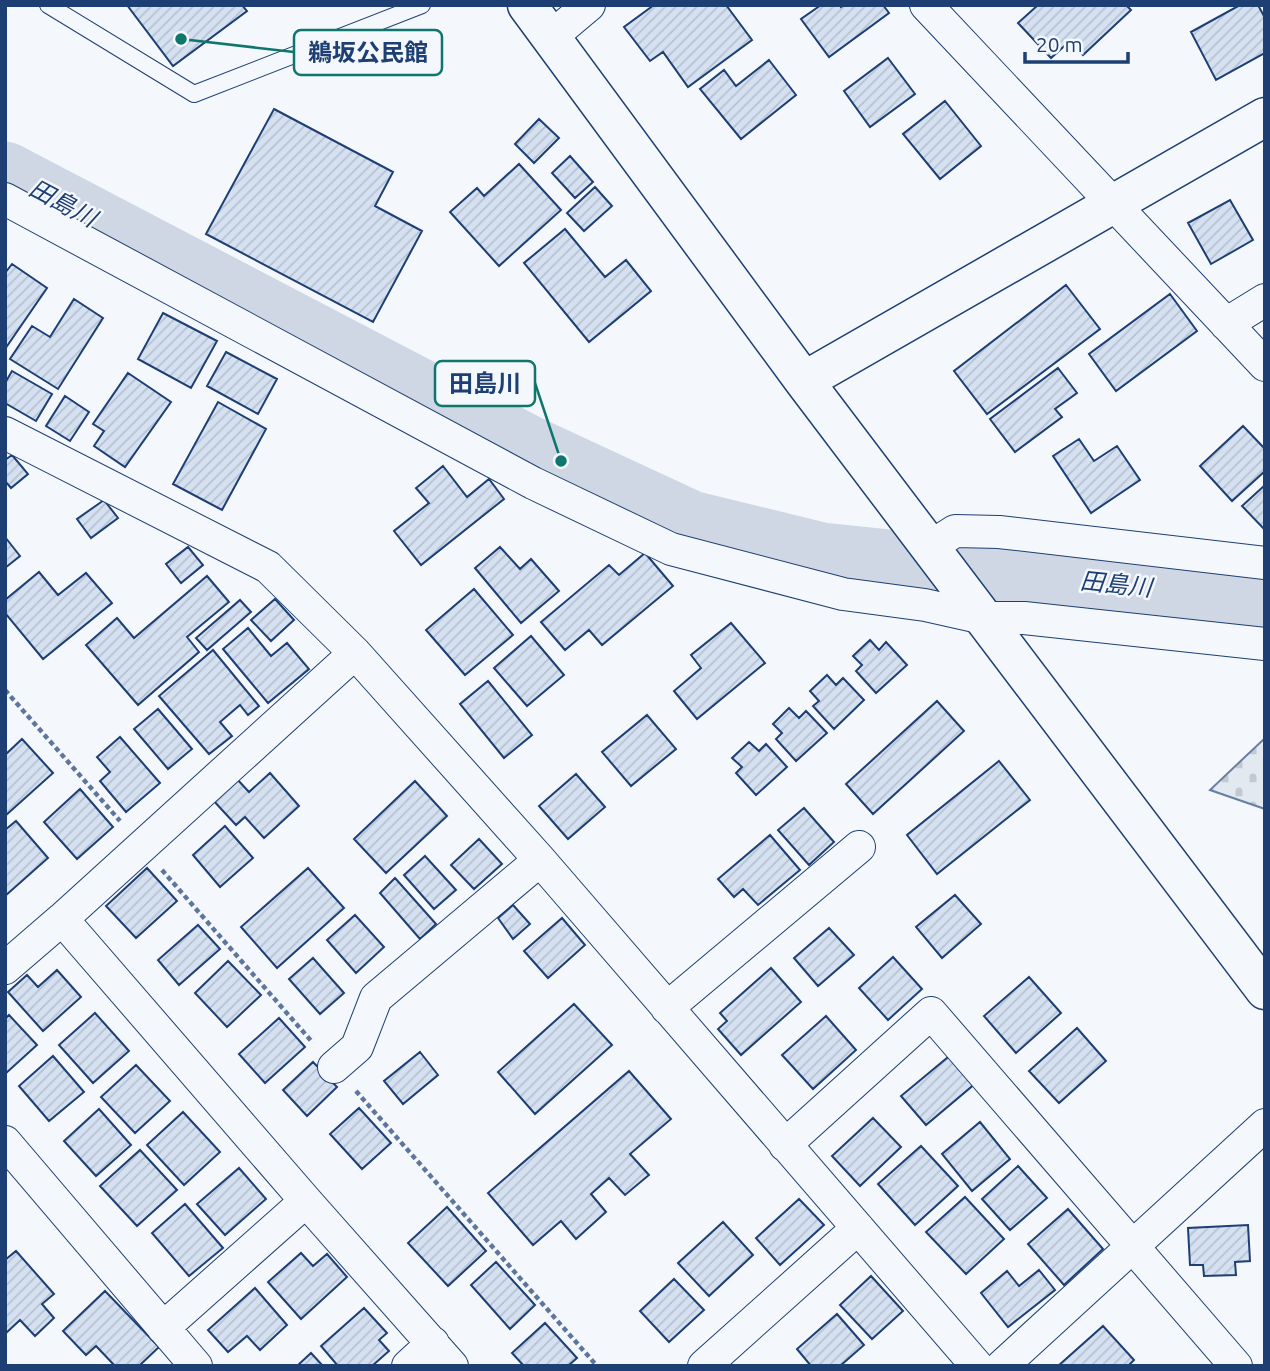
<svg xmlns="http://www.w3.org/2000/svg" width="1270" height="1371" font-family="Ubuntu,'Noto Sans JP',sans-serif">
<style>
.cemetery{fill:url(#cemetery-stones);stroke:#687fa3;stroke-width:2}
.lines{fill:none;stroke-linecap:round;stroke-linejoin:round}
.river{stroke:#cfd7e4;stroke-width:63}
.building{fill:url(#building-hatch);stroke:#1d3f73;stroke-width:2}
.lane-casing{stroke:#1d3f73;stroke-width:18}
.street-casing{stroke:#1d3f73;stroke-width:34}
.secondary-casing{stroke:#1d3f73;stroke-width:41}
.path{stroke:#5e769c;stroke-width:4.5;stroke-dasharray:5 3.5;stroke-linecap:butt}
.lane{stroke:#f4f7fb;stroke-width:16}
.street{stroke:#f4f7fb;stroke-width:32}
.secondary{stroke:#f4f7fb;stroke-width:38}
.labels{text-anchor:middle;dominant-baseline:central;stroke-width:5;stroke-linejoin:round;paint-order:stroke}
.water-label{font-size:24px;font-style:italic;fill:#1d3f73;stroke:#f4f7fb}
.leader{fill:none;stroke:#0f766e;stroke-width:2.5}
.callout-dot{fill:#0f766e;stroke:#f4f7fb;stroke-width:2.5}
.callout{fill:#f4f7fb;stroke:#0f766e;stroke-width:2.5}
.callout-label{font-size:24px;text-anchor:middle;font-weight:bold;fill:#1d3f73}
</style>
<defs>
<pattern id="cemetery-stones" width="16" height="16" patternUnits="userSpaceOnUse" patternTransform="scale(1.75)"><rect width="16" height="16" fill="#e3e9f0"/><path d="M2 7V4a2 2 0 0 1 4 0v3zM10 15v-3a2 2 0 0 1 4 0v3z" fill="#c2c9d1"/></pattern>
<pattern id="building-hatch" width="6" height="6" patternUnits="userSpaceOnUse" patternTransform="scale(1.75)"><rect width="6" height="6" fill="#d5e0f0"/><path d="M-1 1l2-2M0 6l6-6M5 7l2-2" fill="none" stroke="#b6c1d1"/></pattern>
</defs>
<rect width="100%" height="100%" fill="#f4f7fb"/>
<path class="cemetery" d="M1265,738V809L1210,790Z"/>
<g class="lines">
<path class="river" d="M5,173L525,445L691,522L822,554L1265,600"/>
</g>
<path class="building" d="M127,5H242L247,11L173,66Z
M654,5H726L752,40L688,87L663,52L650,61L624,27Z
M821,5H840L841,7L844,5H883L889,13L829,57L801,19Z
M1038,5H1126L1131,10L1083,55L1070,41L1051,58L1018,23Z
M1240,5H1258L1265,18V53L1216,80L1191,32Z
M888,58L915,94L870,127L844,91Z
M769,60L796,95L741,139L700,89L724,70L736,86Z
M945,101L981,146L940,179L903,134Z
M274,109L393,172L375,206L422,231L373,322L206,234Z
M539,119L559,138L534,163L515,144Z
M570,156L593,182L575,198L552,173Z
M519,164L561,210L499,266L450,212L477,188L484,196Z
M595,187L612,206L584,231L567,213Z
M1230,200L1253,240L1211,264L1188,223Z
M565,229L605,277L626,260L651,291L589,342L524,263Z
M12,264L47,288L5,349V273Z
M1066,285L1100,329L987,414L954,371Z
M1170,294L1197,331L1116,391L1089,354Z
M74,299L103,318L58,389L10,359L32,326L50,337Z
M163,313L217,341L191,388L138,359Z
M226,352L277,379L258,414L207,386Z
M1058,368L1077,393L1055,409L1062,417L1015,452L990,419Z
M12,371L52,394L36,421L5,403V383Z
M128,373L171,402L125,467L94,446L104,431L93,424Z
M65,396L89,412L70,441L46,426Z
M218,402L266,429L222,510L173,484Z
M1243,426L1265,449V471L1232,501L1200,466Z
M1079,439L1094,461L1117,446L1140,480L1091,513L1053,456Z
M12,455L28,474L11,488L5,481V460Z
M443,466L467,497L489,479L504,499L421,565L394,531L429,503L416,488Z
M1265,485V530L1242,506Z
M104,500L118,518L91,538L77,519Z
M5,537L20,556L5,568Z
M188,547L203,565L181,583L166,564Z
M500,547L520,569L531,559L559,591L521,623L475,568Z
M645,553L673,586L602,645L589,630L565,650L541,622L609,565L619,575Z
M39,572L58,595L86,573L112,603L43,659L5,613V600Z
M207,576L229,602L187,637L199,652L138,705L86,645L117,618L134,638Z
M474,589L513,635L465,675L426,630Z
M275,599L294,620L271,641L251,620Z
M240,600L251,612L207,650L196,638Z
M731,623L765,663L697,719L674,691L701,668L691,655Z
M248,628L271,656L287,643L309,669L268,703L223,649Z
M531,636L564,675L527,706L494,668Z
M870,640L879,650L886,642L907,665L876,693L856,671L862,665L853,656Z
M213,650L259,706L248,715L240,705L220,722L232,736L209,754L159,696Z
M827,675L836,685L843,678L864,700L834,729L813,706L819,701L810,691Z
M488,681L532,735L504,758L460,704Z
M937,701L964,731L873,814L846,784Z
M789,708L799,718L806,711L827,733L796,761L776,739L782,733L773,724Z
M158,709L192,749L168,769L134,729Z
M647,715L676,749L631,786L602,752Z
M120,737L160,783L126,812L100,781L110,772L97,757Z
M22,739L53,773L5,816V755Z
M749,742L759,751L766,744L787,767L756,795L736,773L742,767L732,758Z
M999,761L1030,800L937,874L907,835Z
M270,773L299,806L264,838L245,817L236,825L212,799L236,778L249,792Z
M576,774L605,807L568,839L539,806Z
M415,781L447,816L386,873L354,839Z
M80,789L113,827L77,859L44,822Z
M804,808L834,842L809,865L778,830Z
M16,821L48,858L5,896V830Z
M225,826L253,858L220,887L193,855Z
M770,835L800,870L758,905L743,889L734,897L718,879Z
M479,839L502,864L474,889L451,865Z
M425,856L456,890L434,909L404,875Z
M147,868L177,901L136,938L106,906Z
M308,868L344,908L277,968L241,927Z
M395,878L436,924L420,939L380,893Z
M955,895L981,924L942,958L916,927Z
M513,905L530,924L513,939L498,918Z
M355,915L384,947L356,973L327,940Z
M562,918L585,945L548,978L524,951Z
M198,925L220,949L179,985L158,960Z
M829,928L854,955L818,986L794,958Z
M893,957L922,989L888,1020L859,988Z
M313,958L344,993L320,1014L289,979Z
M228,961L261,995L227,1027L195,993Z
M771,968L801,1002L741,1055L718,1029L727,1021L720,1013Z
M57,970L81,997L43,1031L8,992L27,975L38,987Z
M1029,977L1061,1013L1016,1053L984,1016Z
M574,1004L612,1045L535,1114L498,1072Z
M95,1013L129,1051L93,1083L59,1045Z
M9,1015L37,1045L5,1074V1019Z
M826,1016L856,1050L813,1089L782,1055Z
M279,1018L305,1047L265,1083L239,1054Z
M1077,1028L1106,1061L1059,1103L1029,1071Z
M420,1052L438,1075L403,1104L384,1081Z
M953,1053L977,1082L926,1125L901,1096Z
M53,1056L84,1092L49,1121L19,1086Z
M313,1062L337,1087L307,1116L283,1090Z
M136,1065L170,1101L135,1133L101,1097Z
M629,1071L671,1119L630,1154L649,1175L625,1195L609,1178L591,1194L606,1212L576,1239L561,1221L533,1245L488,1193Z
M359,1108L391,1143L362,1169L330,1134Z
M99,1109L131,1145L96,1176L64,1141Z
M183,1112L220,1152L184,1185L147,1145Z
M873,1118L901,1147L860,1186L832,1156Z
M980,1122L1010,1159L972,1191L942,1154Z
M921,1146L958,1186L915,1225L878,1184Z
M140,1150L177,1190L137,1226L100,1186Z
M1018,1166L1047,1198L1010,1230L982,1199Z
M239,1168L266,1199L225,1235L197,1204Z
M965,1197L1004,1239L966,1274L926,1232Z
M799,1199L824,1225L780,1265L756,1238Z
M185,1204L223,1248L189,1276L152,1233Z
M447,1207L486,1251L448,1286L408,1243Z
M1068,1209L1103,1249L1064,1285L1028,1244Z
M723,1222L753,1255L709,1296L678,1263Z
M1248,1225L1250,1261L1235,1262L1236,1275L1204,1276L1203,1265H1190L1188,1228Z
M16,1251L54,1294L42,1304L54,1318L35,1336L20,1320L5,1334V1260Z
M301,1253L313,1266L327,1254L347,1277L301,1319L268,1282Z
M496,1262L535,1305L510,1329L471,1285Z
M1039,1270L1055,1290L1008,1327L981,1293L1007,1271L1019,1286Z
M871,1276L903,1311L872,1339L840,1305Z
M674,1279L704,1310L669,1342L640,1311Z
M255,1288L287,1325L260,1350L247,1336L228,1352L208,1330Z
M105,1291L159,1347L139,1366H115L96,1346L86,1355L63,1331Z
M364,1308L387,1333L379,1340L389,1351L372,1366H338L321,1346Z
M837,1314L864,1345L840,1366H811L797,1349Z
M545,1323L577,1358L568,1366H524L512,1353Z
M1103,1326L1134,1360L1128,1366H1058Z
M311,1353L323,1366H297Z"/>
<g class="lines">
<g class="lane-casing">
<path id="lane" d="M48,5L194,94L422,5"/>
</g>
<g class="street-casing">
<path id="street" d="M926,5L1265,365
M551,37L589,5
M5,199L533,483L671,549L843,594L925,605L983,618H1024L1265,644
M1226,324L1265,300
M5,433L268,567L355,653L540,860L977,1366
M930,547L955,531L999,532L1265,563
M62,919L306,1201L452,1366
M5,968L62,919L355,653
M667,1008L859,847
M334,1067L357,1047L376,998L540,860
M5,1142L196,1366
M785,1145L931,1013L1236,1366
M163,1328L306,1201
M408,1366L433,1343
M704,1366L858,1228
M1002,1366L1265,1125"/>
</g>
<g class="secondary-casing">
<path id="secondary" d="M527,5L804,381L1265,990
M804,381L1265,117"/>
</g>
<path class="path" d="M5,690L120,821
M162,870L313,1043
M356,1091L597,1366"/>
<use href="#lane" class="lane"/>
<use href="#street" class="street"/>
<use href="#secondary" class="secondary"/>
</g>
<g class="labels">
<g class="water-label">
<text transform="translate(63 203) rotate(28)">田島川</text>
<text transform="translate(1116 584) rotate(6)">田島川</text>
</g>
</g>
<path class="leader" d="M181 39L294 52M561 461L535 383"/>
<g class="callout-dot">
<circle cx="181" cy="39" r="7"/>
<circle cx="561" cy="461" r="7"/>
</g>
<g class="callout">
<rect x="294" y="30" width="148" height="45" rx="7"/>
<rect x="435" y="361" width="100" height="45" rx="7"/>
</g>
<g class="callout-label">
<text x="368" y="61">鵜坂公民館</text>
<text x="485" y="392">田島川</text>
</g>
<rect width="1270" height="1371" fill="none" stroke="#1d3f73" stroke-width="14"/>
<path d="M1025 52v10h103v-10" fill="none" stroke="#1d3f73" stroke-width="3.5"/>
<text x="1036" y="52" font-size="21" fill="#1d3f73" stroke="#f4f7fb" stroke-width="5" paint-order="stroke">20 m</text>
</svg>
